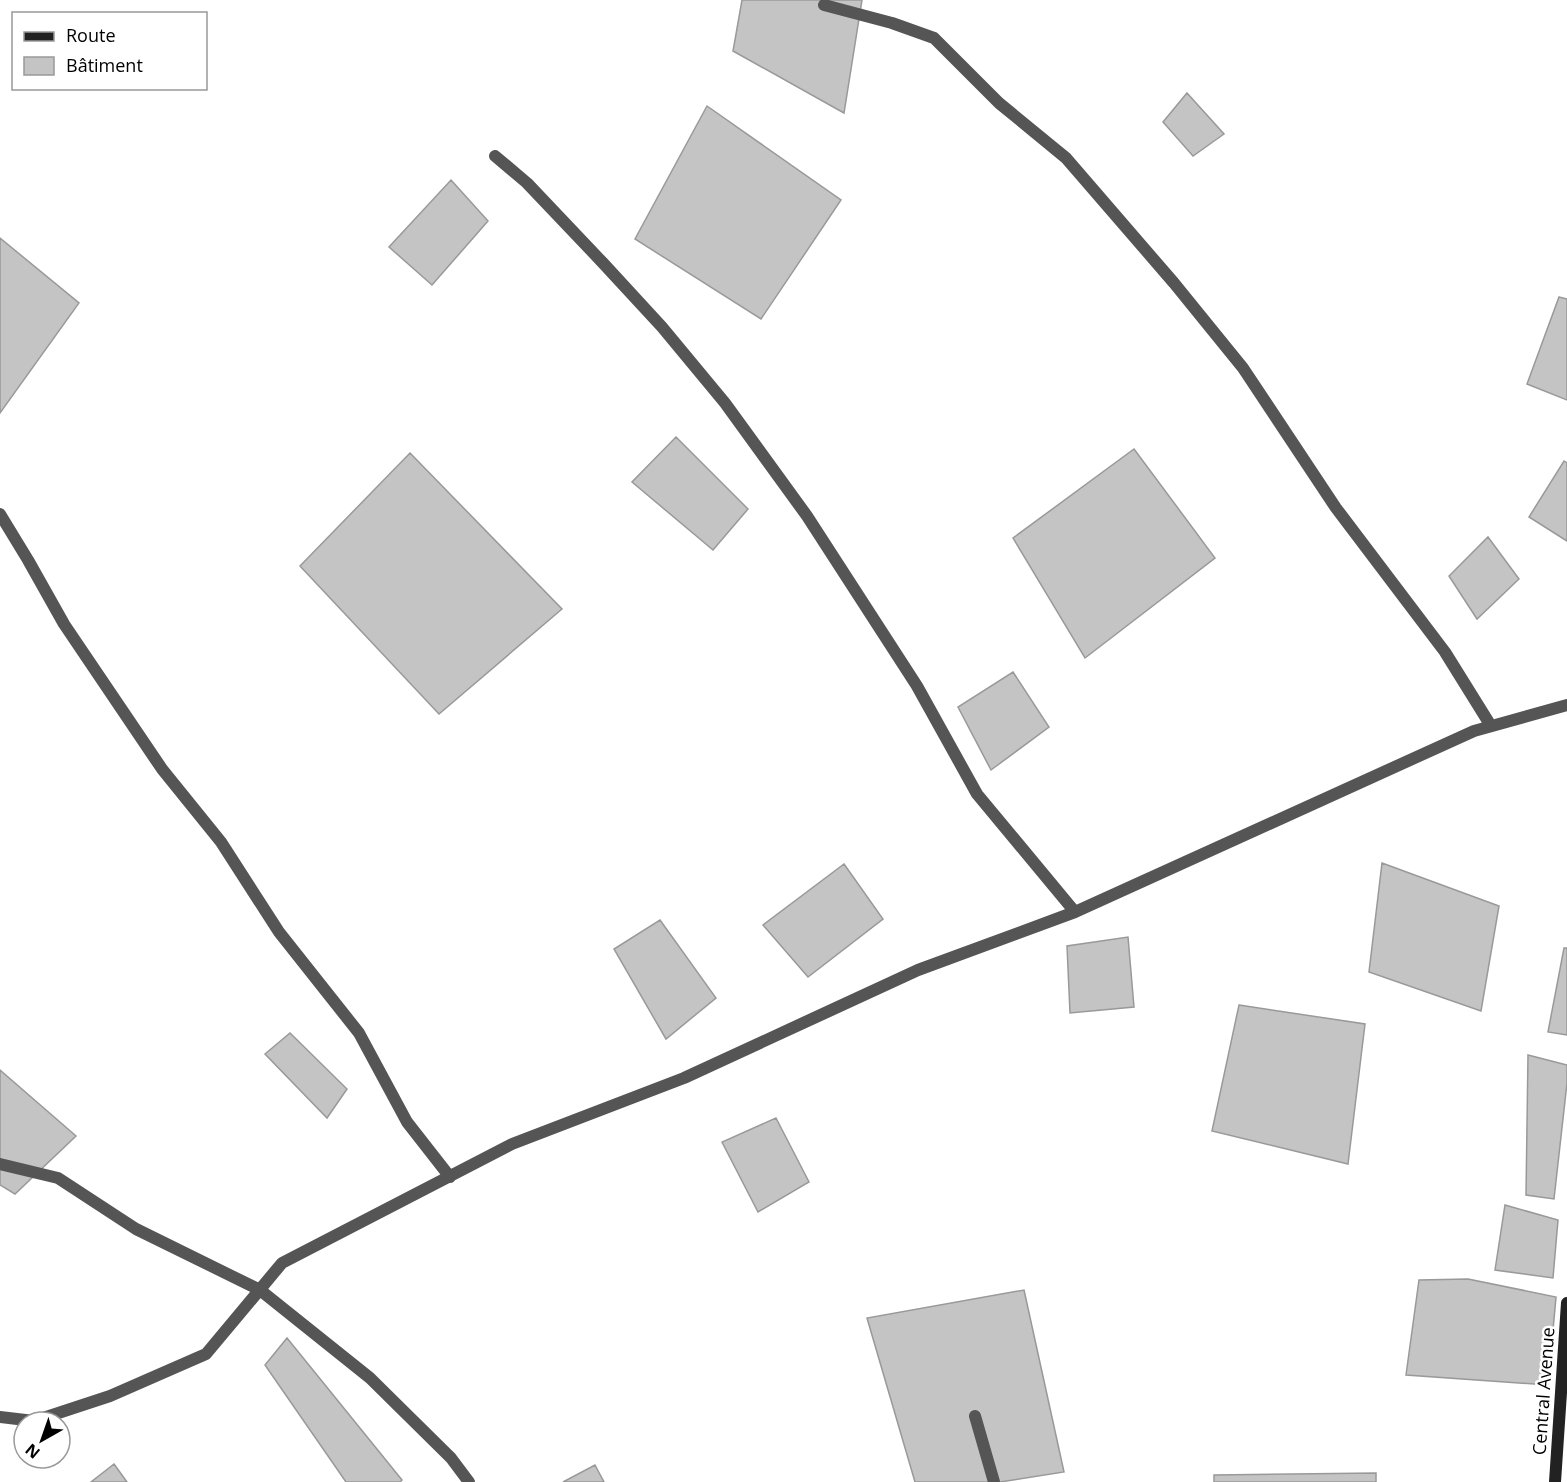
<svg xmlns="http://www.w3.org/2000/svg" width="1567" height="1482" font-family="'Open Sans',sans-serif">
<style>
.building{fill:#c4c4c4;stroke:#999;stroke-width:1.5}
.lines{fill:none;stroke-linecap:round;stroke-linejoin:round}
.street{stroke:#555;stroke-width:12}
.secondary{stroke:#222;stroke-width:12}
.labels{text-anchor:middle;dominant-baseline:central;stroke-width:5;stroke-linejoin:round;paint-order:stroke}
.street-label{font-size:18px;fill:#000;stroke:#fff}
</style>
<rect width="100%" height="100%" fill="#fff"/>
<path class="building" d="M742,0H862L844,113L733,51Z
M1187,93L1224,134L1193,156L1163,122Z
M707,106L841,200L761,319L635,239Z
M451,180L488,221L432,285L389,247Z
M0,238L79,303L0,413Z
M1559,297L1567,299V400L1527,384Z
M676,437L748,509L713,550L632,482Z
M1134,449L1215,558L1085,658L1013,538Z
M410,453L562,609L439,714L300,566Z
M1564,461L1567,463V541L1529,517Z
M1488,537L1519,579L1477,619L1449,576Z
M1013,672L1049,727L991,770L958,707Z
M1382,863L1499,906L1481,1011L1369,972Z
M844,864L883,919L808,977L763,925Z
M660,920L716,998L666,1039L614,949Z
M1128,937L1134,1007L1070,1013L1067,946Z
M1564,948H1567V1035L1548,1032Z
M1239,1005L1365,1024L1348,1164L1212,1131Z
M290,1033L347,1089L327,1118L265,1054Z
M1528,1055L1567,1065V1083L1554,1199L1526,1195Z
M0,1070L76,1136L15,1194L0,1185Z
M776,1118L809,1182L758,1212L722,1142Z
M1505,1205L1558,1220L1553,1278L1495,1270Z
M1468,1279L1556,1297L1548,1385L1406,1375L1419,1280Z
M1024,1290L1064,1472L1000,1482H915L867,1318Z
M287,1338L402,1480L400,1482H346L265,1365Z
M114,1464L127,1482H91Z
M595,1465L604,1482H563Z
M1376,1473V1482H1214V1475Z"/>
<g class="lines">
<path class="street" d="M824,5L892,23L934,38L999,103L1066,158L1174,283L1243,368L1336,508L1445,652L1491,726
M495,156L527,183L603,263L662,327L725,403L807,516L917,686L977,794L1075,912
M0,514L28,560L64,624L162,769L221,842L279,932L359,1033L407,1122L450,1177
M0,1164L58,1178L136,1229L260,1290L370,1378L451,1458L469,1482
M975,1416L994,1482
M0,1417L34,1421L110,1396L206,1354L282,1263L512,1144L684,1078L918,970L1075,912L1474,731L1567,705"/>
<path class="secondary" d="M1555,1482L1567,1303"/>
</g>
<g class="labels">
<g class="street-label">
<text transform="translate(1543 1391) rotate(-86)">Central Avenue</text>
</g>
</g>
<rect x="12" y="12" width="195" height="78" fill="#ffffff" stroke="#999999" stroke-width="1.5"/>
<rect x="24" y="32" width="30" height="9" fill="#222222" stroke="#999999" stroke-width="1.5"/>
<text x="66" y="42" font-size="18" fill="#000000">Route</text>
<rect x="24" y="57" width="30" height="18" fill="#c4c4c4" stroke="#999999" stroke-width="1.5"/>
<text x="66" y="72" font-size="18" fill="#000000">Bâtiment</text>
<g transform="translate(42 1440) rotate(220)"><circle r="28" fill="#ffffff" stroke="#999999" stroke-width="1.5"/>
<path d="M0-4.5L10 22L0 15L-10 22Z" fill="#000000"/>
<text y="-9" font-size="16" font-weight="bold" text-anchor="middle" fill="#000000">N</text>
</g>
</svg>
